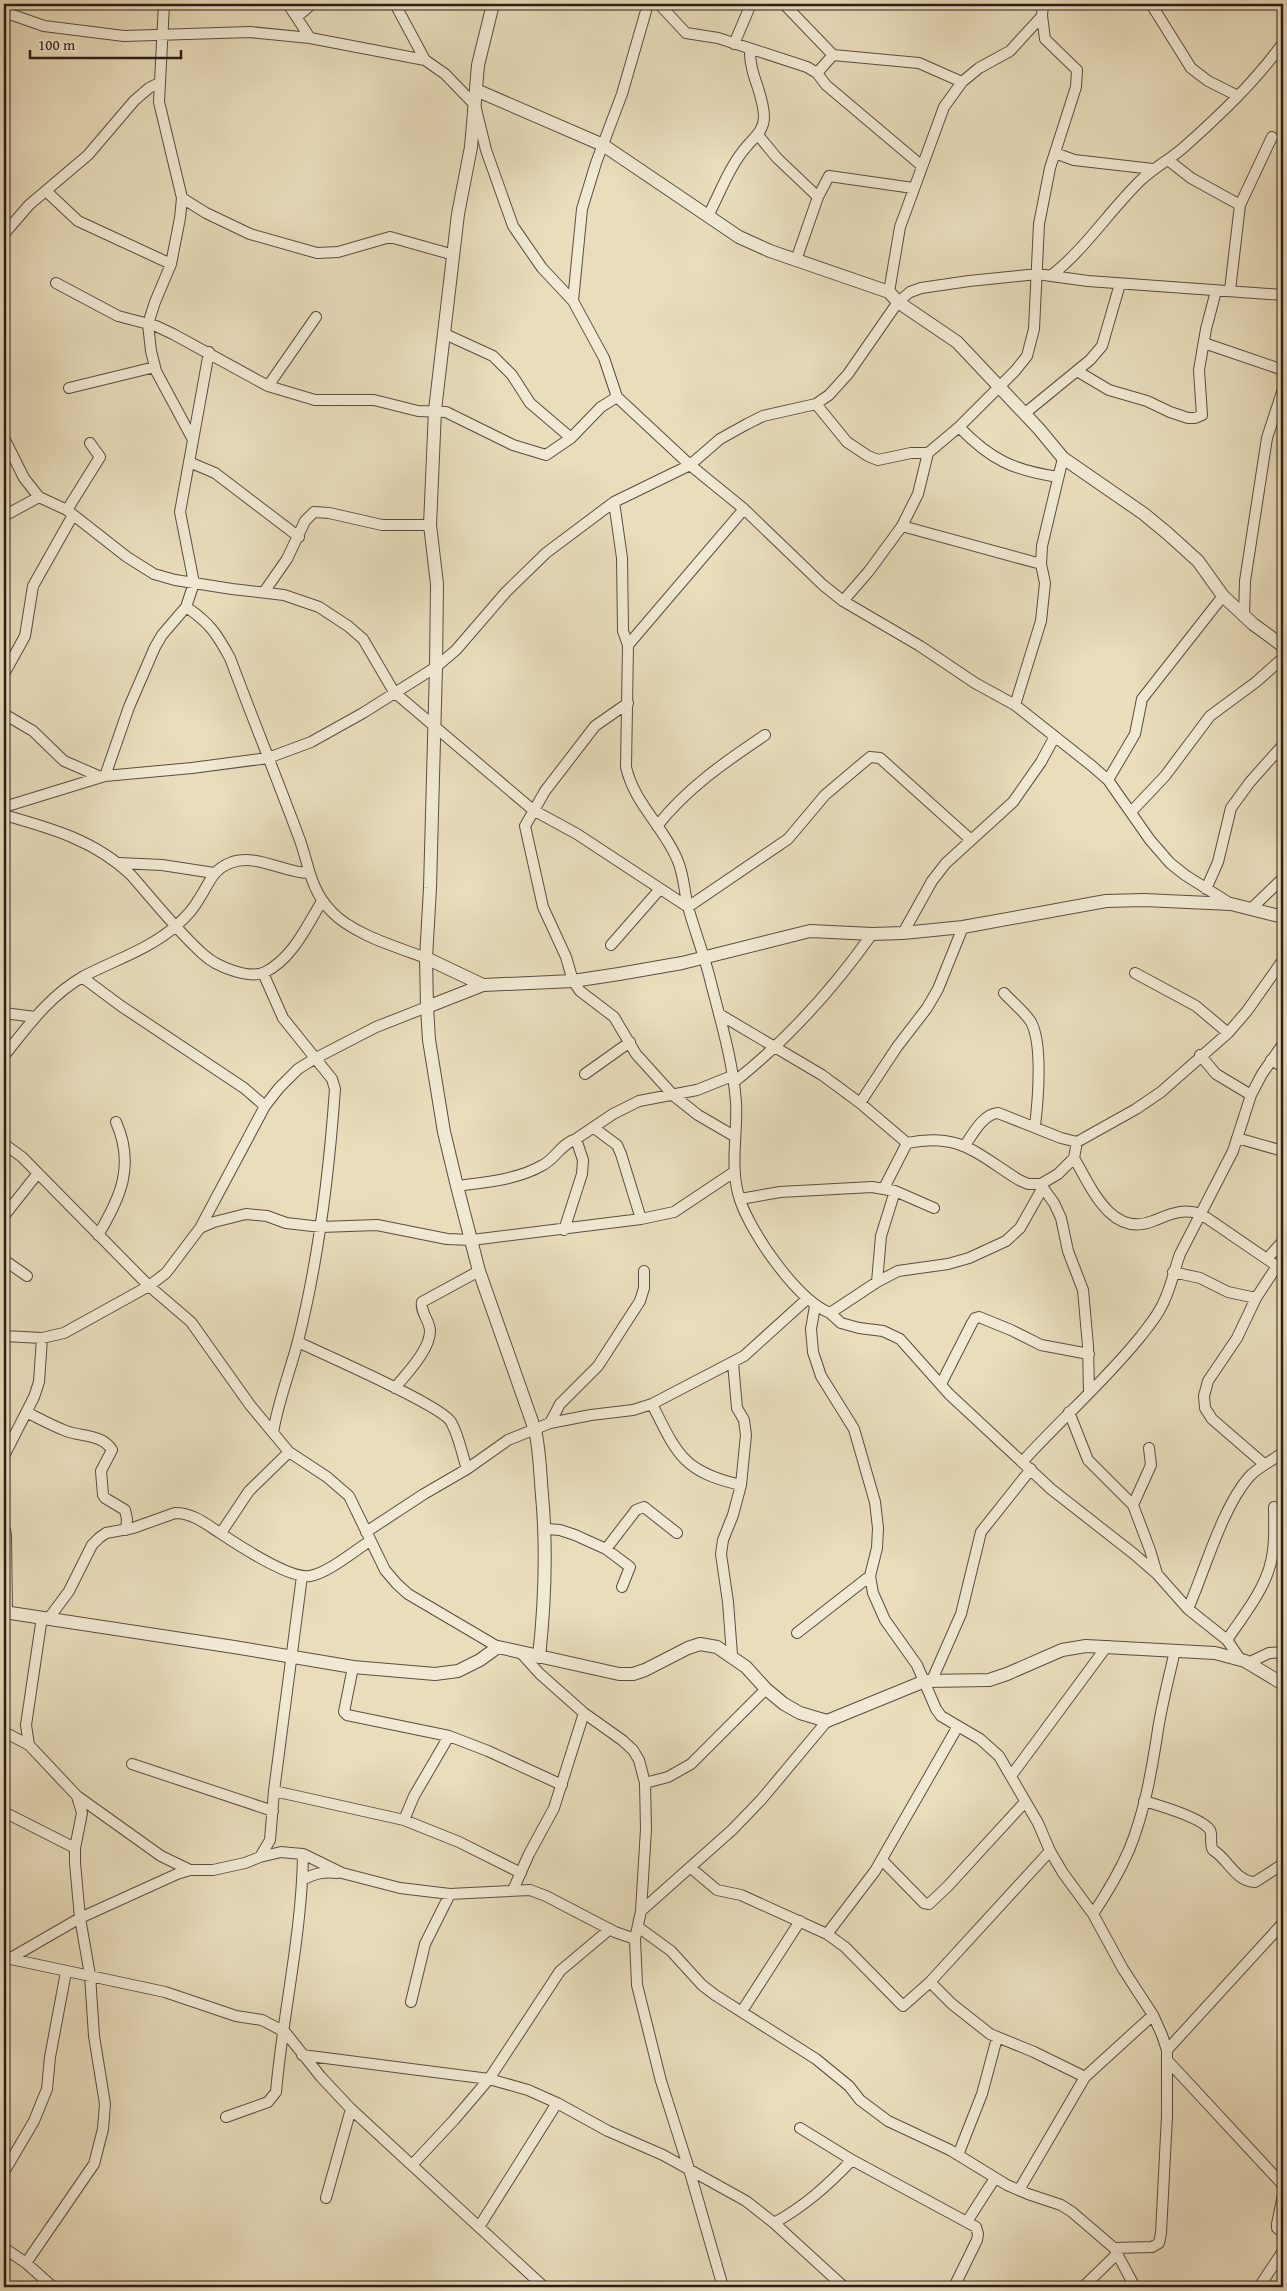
<svg xmlns="http://www.w3.org/2000/svg" width="1287" height="2291" font-family="'Gentium Book Plus',serif">
<style>
.lines{fill:none;stroke-linecap:round;stroke-linejoin:round}
.minor-casing{stroke:#5b4d41;stroke-width:12}
.tertiary-casing{stroke:#5b4d41;stroke-width:14}
.minor{stroke:#f1e9d3;stroke-width:10}
.tertiary{stroke:#f1e9d3;stroke-width:12}
</style>
<rect width="100%" height="100%" fill="#e9ddbc"/>
<filter id="stains"><feTurbulence type="fractalNoise" baseFrequency=".004" numOctaves="4"/><feColorMatrix values="0 0 0 0 .2 0 0 0 0 .09 0 0 0 0 .02 0 0 0 .5 -.17"/></filter>
<radialGradient id="worn" r=".72"><stop offset=".6" stop-color="#630" stop-opacity="0"/><stop offset="1" stop-color="#630" stop-opacity=".3"/></radialGradient>
<g class="lines">
<g class="minor-casing">
<path id="minor" d="M164,4L159,102L182,198L180,218L171,264L155,302L148,324L151,351L156,371L192,438
M288,4L310,38
M395,4L425,60
M659,4L686,33L718,38L807,67L817,73L826,85L922,166
M784,4L833,55L919,63L962,82
M1151,4L1191,68L1208,81L1238,96
M4,12L44,26L124,36L250,32L310,38L425,60L445,74L475,105L486,150L513,226L542,268L573,301L604,358L617,397L690,465L744,509L823,585L843,601L920,646L975,683L1015,705L1092,766L1108,780L1150,840L1170,863L1185,875L1231,904
M298,16L312,4
M734,44L751,4
M817,73L833,55
M758,135L777,158L818,197
M1055,153L1074,160L1153,169
M1168,160L1191,178L1240,205
M46,191L78,221L171,264
M182,198L206,213L250,234L317,253L338,252L390,237L454,255
M708,216C720,193 730,165 747,146C755,137 764,130 764,117C764,94 749,74 750,50
M4,234L29,205L88,155L134,101L149,88L159,83
M796,260L818,197L829,176L913,188
M1052,275C1086,248 1110,210 1141,180C1154,168 1169,160 1183,148C1219,116 1255,82 1283,43
M56,283L118,316L156,326L173,334L268,386L315,400H374L418,411L446,412L513,445L546,455L571,438L601,407L617,397
M1230,290L1240,205L1272,137
M889,292L900,227L944,107L962,82L979,68L1010,51L1042,16L1043,4
M573,301L582,209L596,163L622,94L648,4
M445,334L493,356L512,375L530,403L571,438
M1204,343L1283,370
M1077,371L1109,390L1147,401L1170,412L1188,418H1195L1202,415L1199,370L1206,329L1216,291
M268,386L316,317
M69,388L155,367
M816,404L847,442L868,456L878,460L911,453H928
M1024,414L1090,360L1102,346L1120,284
M959,427C991,460 1013,470 1058,477
M4,438L24,478L39,497L67,510L127,557L154,574L175,580L232,589L284,595L319,607L348,626L363,639L394,692L533,810L577,834L688,907L788,839L825,795L870,757L880,758L970,839
M189,462L215,473L299,537
M614,502L622,558L623,631L628,645L626,767C634,803 663,826 677,859C684,874 684,891 688,907C695,932 705,957 711,983C721,1022 733,1062 736,1102C738,1134 729,1167 740,1200C751,1233 797,1300 830,1313L877,1282L898,1271L948,1264L969,1258L1006,1241L1020,1228L1042,1189
M67,510L100,457L90,443
M4,516L39,497
M902,526L1041,564
M264,592L287,559L305,521L314,512L329,513L382,525H430
M843,601L869,571L902,526L918,494L928,453L959,427L1015,371L1027,356L1034,329L1039,224L1050,168L1076,87L1077,70L1045,39L1042,16
M186,607C209,622 217,634 230,658C252,717 276,776 298,835C309,863 309,888 331,911C352,934 397,947 426,958
M1244,616L1245,581L1267,438L1283,389
M628,645L744,509
M4,674L25,636L33,586L73,515
M628,703L595,726L545,791L525,826L543,907L566,957L573,981L580,991L614,1017L636,1054L674,1096L698,1115L734,1136
M1015,705L1041,621L1045,583L1041,564L1042,546L1063,458
M4,714L33,731L64,761L101,777
M105,776L129,707L155,647L162,635L186,607L194,583L180,512L209,352
M1108,780L1135,734L1142,699L1223,596
M4,807L105,776L192,768L268,758L311,742L363,713L436,667L456,650L506,592L546,553L614,502L690,465L720,439L747,424L763,416L816,404L829,395L848,374L898,302L910,292L921,288L969,281L1037,274L1088,281L1283,295
M1131,812L1165,776L1210,716L1256,682L1283,658
M4,815C51,828 96,841 131,875C154,901 178,932 204,955C216,966 249,980 265,972C292,959 307,926 322,901
M657,826C687,788 725,762 765,735
M119,863L162,865L214,873
M1206,889L1218,862L1231,808L1250,782L1283,745
M1251,909L1283,878
M903,933L932,881L946,863L1013,802L1041,762L1054,738
M611,945L660,889
M263,973L283,1018L332,1079L335,1089C329,1174 319,1259 298,1341C290,1372 278,1401 273,1433
M1135,973L1196,1006L1228,1033
M82,977L121,1006L244,1088L265,1106
M1004,993C1012,1002 1024,1011 1031,1022C1043,1044 1038,1101 1035,1126
M4,1013L35,1017
M719,1014L822,1075L860,1103L907,1143C960,1132 977,1154 1019,1180L1028,1184H1041L1058,1174L1074,1158L1077,1142L1136,1109L1161,1092L1228,1033L1247,1011L1283,960
M1200,1055L1216,1074L1251,1095
M4,1056C27,1027 50,995 84,976C115,960 150,949 177,925C185,918 194,908 199,899C209,884 212,870 230,863C255,853 283,872 308,873
M1271,1060L1283,1067
M585,1074L630,1042
M734,1082C787,1040 833,989 872,934
M860,1103L897,1047L927,1008L938,989L963,927
M594,1128L617,1145L621,1154L641,1219
M1237,1138L1283,1151
M4,1144L22,1157L149,1286L191,1322L250,1405L289,1452L327,1477L349,1496L385,1570L397,1584L408,1594L498,1647
M965,1145C973,1134 983,1114 998,1113L1061,1138L1077,1142
M1074,1158C1091,1187 1111,1238 1153,1221C1171,1214 1182,1208 1201,1214L1277,1266L1283,1268
M1041,1185L1054,1203L1061,1218L1068,1251L1083,1290L1088,1346L1089,1392
M457,1186C486,1182 517,1180 543,1165C556,1158 561,1144 576,1139L613,1114L639,1101L697,1090L732,1076
M884,1188L907,1143
M740,1199L780,1192L872,1187L895,1191L934,1208
M4,1216L38,1173
M200,1228L214,1222L246,1214L267,1216L286,1223L321,1227L377,1225L447,1239L472,1240L641,1219L674,1212L734,1172
M564,1230L582,1174L583,1160L576,1139
M98,1235C121,1197 135,1165 116,1122
M1267,1259L1283,1241
M4,1260L27,1276
M1173,1272L1200,1278L1228,1292L1256,1298
M877,1282L881,1236L895,1191
M815,1306L811,1329L813,1352L821,1376L854,1429L875,1502L878,1528L877,1548L870,1576L873,1593L885,1620L917,1665L936,1709L941,1716L980,1739L999,1756L1038,1823L1050,1851L1063,1873L1093,1914L1123,1969L1153,2015L1162,2035L1167,2050V2116L1161,2233L1159,2243L1152,2247L1114,2248
M830,1313L841,1323L859,1328L883,1331L900,1339L949,1394L1051,1489L1134,1554L1157,1574L1188,1609L1227,1640L1240,1659
M4,1336L42,1338L64,1333L149,1286L166,1273L200,1228L265,1106L279,1088L298,1069L314,1059L376,1027L427,1007
M298,1342C321,1353 443,1406 451,1422C459,1436 462,1454 467,1469
M941,1384L972,1323L975,1318L979,1317L1011,1330L1041,1345L1089,1354
M395,1388C406,1374 430,1350 430,1331C430,1321 420,1312 422,1302L479,1271
M652,1404C677,1454 683,1472 741,1485
M1069,1412L1088,1460L1133,1505L1150,1550L1157,1574
M28,1413C40,1419 53,1426 66,1431C82,1437 102,1434 112,1450L101,1471L103,1495L105,1498L125,1510L127,1519L126,1530
M550,1423L560,1404L598,1366L640,1301L644,1288V1271
M4,1456L34,1397L39,1382L42,1338
M1023,1461C1062,1418 1105,1381 1141,1336C1147,1328 1154,1320 1159,1311C1170,1294 1173,1273 1180,1254L1233,1151L1251,1095L1262,1074L1283,1044
M1264,1464L1212,1419L1205,1408L1204,1396L1208,1381L1237,1338L1256,1298L1277,1266
M1133,1505L1151,1465L1149,1448
M4,1527L6,1535L7,1613
M546,1529L560,1530L575,1535L606,1549L636,1510L644,1507L677,1533
M366,1532L424,1494L467,1469L508,1440L550,1423L591,1415L633,1410L652,1404L744,1356L807,1299
M221,1533L249,1491L289,1452
M606,1549L630,1567L622,1587
M1188,1609C1205,1570 1222,1508 1249,1477C1259,1466 1273,1461 1283,1452
M49,1618L69,1591L92,1545L99,1538L106,1533L133,1528L175,1513C193,1513 206,1524 220,1533C238,1545 290,1579 310,1576C328,1573 354,1551 370,1541
M797,1633L870,1576
M1227,1640C1245,1613 1270,1584 1273,1550C1275,1536 1274,1521 1274,1507
M521,1653L540,1674L584,1713L622,1740L633,1750L639,1760L645,1783L646,1829L641,1911L635,1939L637,1985L661,2081L689,2169L723,2287
M732,1655L728,1602L721,1554L723,1540L733,1515L741,1485L746,1435L744,1420L737,1408L733,1363
M1248,1663L1269,1653L1283,1652
M353,1667L344,1712L347,1715L449,1736L488,1751L562,1785
M932,1680L961,1614L981,1532L1031,1469
M4,1732L29,1745
M132,1764L273,1811
M1011,1776L1107,1646
M645,1783L668,1777L691,1764L766,1689
M274,1791L404,1820L459,1842L521,1873
M77,1796L161,1856L190,1870
M1144,1801C1158,1805 1202,1818 1210,1830C1213,1836 1209,1844 1213,1850C1228,1859 1236,1882 1255,1882L1283,1864
M4,1812L75,1848
M404,1820L414,1796L449,1736
M260,1857L270,1840L274,1791L302,1576
M882,1860L924,1903L929,1904L948,1886L1025,1802
M691,1868L717,1890L741,1895L827,1934L845,1947L903,2006L930,1982L1050,1851
M302,1880C314,1874 323,1871 337,1873
M513,1890L529,1854L554,1808L584,1713
M641,1911L732,1830L761,1800L827,1721
M1093,1914C1107,1893 1119,1873 1129,1850C1144,1814 1151,1774 1157,1736C1161,1707 1169,1678 1175,1650
M638,1927L671,1951L702,1985L715,1995L816,2059L849,2086L860,2100L888,2121L950,2150L1007,2185L1028,2194L1061,2205L1072,2212L1114,2248L1135,2287
M827,1934L875,1871L958,1726
M6,1958L165,1992L236,2016L262,2020L285,2032L321,2077L351,2109L544,2287
M9,1959L80,1918L177,1874L190,1870H213L245,1863L260,1857L281,1852L291,1853L303,1854L342,1873L400,1888L450,1894L530,1890L546,1896L615,1932L635,1939
M930,1982L952,2004L990,2034L1034,2052L1085,2077
M411,2002L425,1944L450,1894
M742,2011L800,1921
M1167,2050L1283,1923
M302,2055L489,2079L528,2090L557,2103L608,2131L663,2155L746,2201L774,2223L844,2287
M1167,2060L1283,2185
M226,2117L268,2102L276,2092C283,2012 302,1934 303,1854
M800,2128L852,2160L976,2227L978,2234L977,2240L954,2287
M958,2155L982,2094L997,2038
M412,2165L454,2120L489,2079L560,1971L610,1929
M4,2172L34,2121L47,2089L50,2057L66,1972
M1019,2190L1085,2077L1153,2015
M1283,2195L1277,2224V2228L1283,2233
M326,2198L351,2109
M968,2220L995,2178
M774,2223C805,2206 828,2185 852,2160
M479,2227L557,2103
M4,2248L26,2263L53,2287
M26,2263L94,2164L103,2129L105,2104L94,2036L90,1975L80,1918L75,1863V1848L82,1813L77,1796L29,1745L26,1725L42,1617
M1083,2287L1117,2254
M1259,2287L1283,2251"/>
</g>
<g class="tertiary-casing">
<path id="tertiary" d="M493,4L478,65L471,147L458,214L435,410L430,525L437,584L436,667L430,888L426,958L427,1007L429,1040L444,1132L457,1186L479,1271L535,1430C540,1452 540,1473 542,1495C547,1550 545,1602 539,1657
M476,90L603,145L739,237L770,251L889,292L898,302L957,342L1039,429L1063,458L1144,514L1167,533L1198,561L1223,596L1253,624L1283,646
M426,958L483,985
M427,1007L483,985L573,981L619,974L682,963L810,931L872,934L903,933L963,927L1106,901L1144,900L1231,904L1283,917
M4,1612L234,1647L353,1667L435,1674L458,1671L480,1660L498,1647L619,1674H633L645,1670L688,1648L700,1644L717,1647L746,1667L766,1689L784,1704L800,1713L827,1721L925,1681L989,1680L1007,1674L1062,1650L1086,1646L1215,1653L1245,1661L1283,1684"/>
</g>
<use href="#minor" class="minor"/>
<use href="#tertiary" class="tertiary"/>
</g>
<rect width="1287" height="2291" fill="none" stroke="#e9ddbc" stroke-width="20"/>
<rect x="5" y="5" width="1277" height="2281" fill="none" stroke="#2c1d18" stroke-width="2.5"/>
<rect x="10" y="10" width="1267" height="2271" fill="none" stroke="#2c1d18"/>
<path d="M30 50v8h151v-8" fill="none" stroke="#2c1d18" stroke-width="2.5"/>
<text x="38" y="50" font-size="15" fill="#2c1d18" stroke="#f1e9d3" stroke-width="4" paint-order="stroke">100 m</text>
<rect width="100%" height="100%" filter="url(#stains)"/>
<rect width="100%" height="100%" fill="url(#worn)"/>
</svg>
